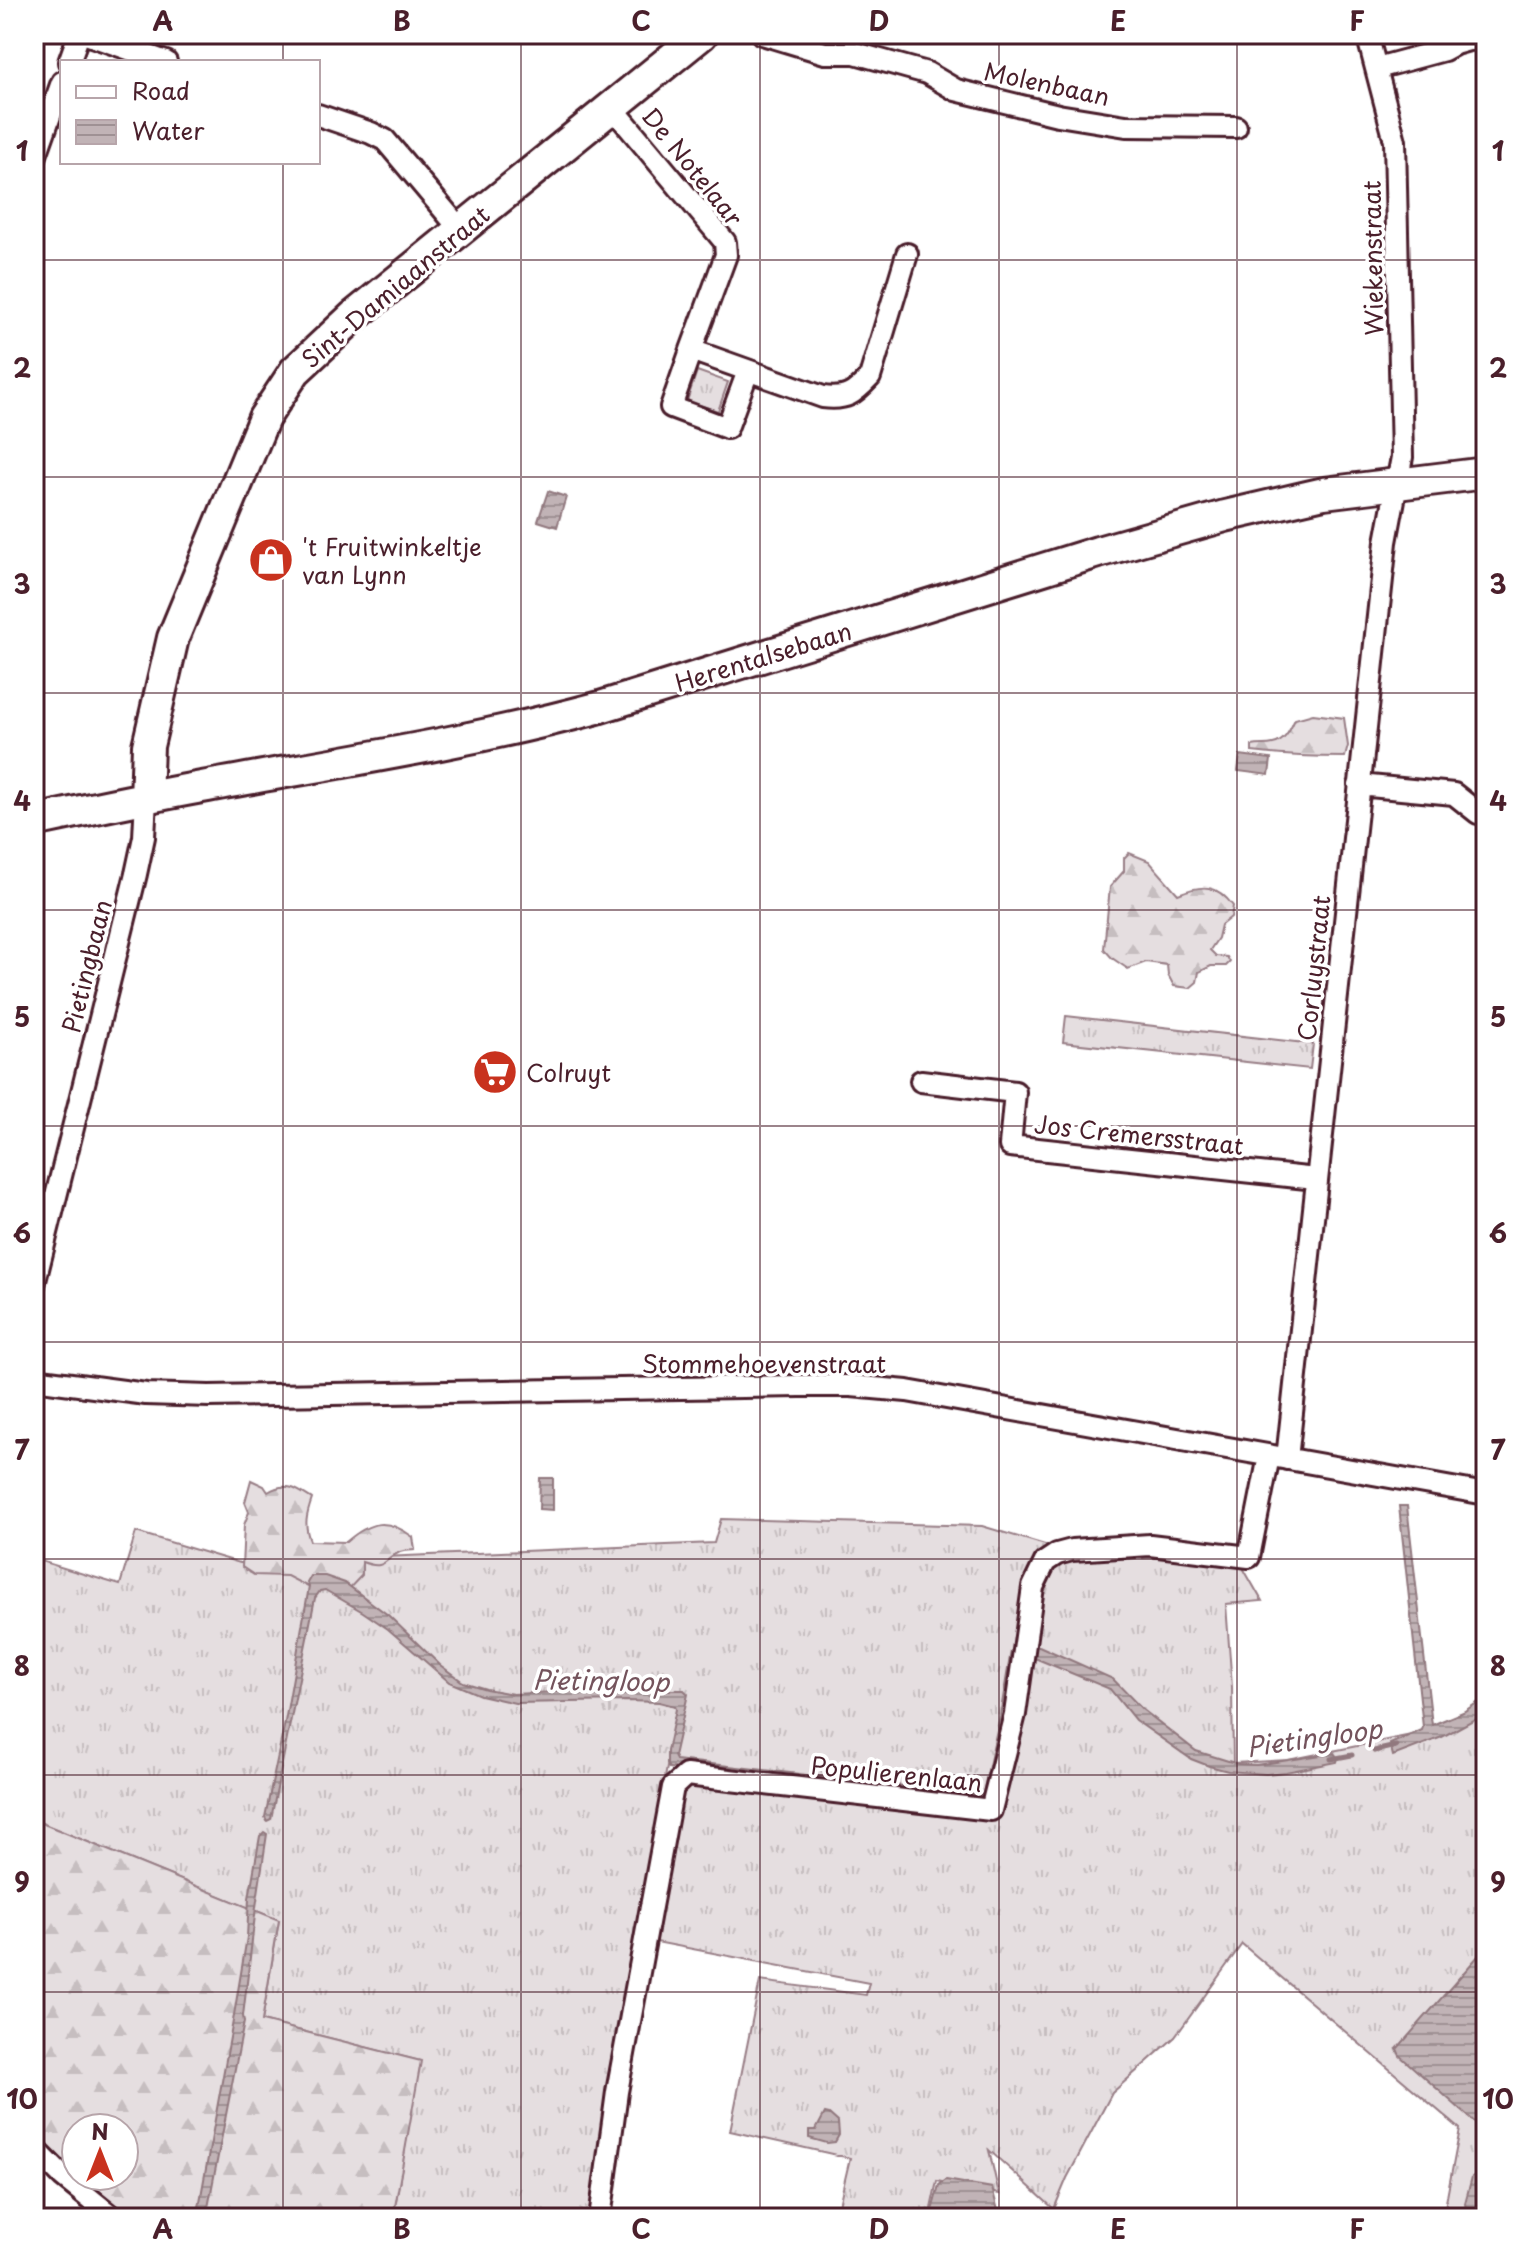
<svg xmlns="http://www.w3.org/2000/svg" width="1520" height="2252" font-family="'Playpen Sans',sans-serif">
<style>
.grass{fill:url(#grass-tufts);stroke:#987e86;stroke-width:2}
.forest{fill:url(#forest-firs);stroke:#987e86;stroke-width:2}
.water{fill:url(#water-rules);stroke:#91787e;stroke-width:2}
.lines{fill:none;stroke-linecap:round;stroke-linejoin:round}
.stream{stroke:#91787e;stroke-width:5}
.street-casing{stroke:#4a1f2b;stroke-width:26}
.secondary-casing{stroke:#4a1f2b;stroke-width:36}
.street{stroke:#fff;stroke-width:20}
.secondary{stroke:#fff;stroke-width:30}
.grid{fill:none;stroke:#4a1f2b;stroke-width:2;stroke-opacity:0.55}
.labels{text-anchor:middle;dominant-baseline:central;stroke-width:7;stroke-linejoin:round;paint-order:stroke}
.street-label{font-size:24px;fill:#4a1f2b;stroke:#fff}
.poi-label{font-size:24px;fill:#4a1f2b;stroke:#fff;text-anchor:start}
.water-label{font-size:26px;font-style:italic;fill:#74535c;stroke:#fff}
.neatline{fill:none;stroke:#4a1f2b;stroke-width:3}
.grid-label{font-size:26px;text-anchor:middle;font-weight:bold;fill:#4a1f2b}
</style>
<defs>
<pattern id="grass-tufts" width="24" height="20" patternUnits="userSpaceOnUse" patternTransform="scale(2)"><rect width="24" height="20" fill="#e5dee0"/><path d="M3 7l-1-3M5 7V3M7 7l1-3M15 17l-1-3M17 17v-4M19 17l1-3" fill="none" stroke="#c6bec0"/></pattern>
<pattern id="forest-firs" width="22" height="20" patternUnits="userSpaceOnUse" patternTransform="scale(2)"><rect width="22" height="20" fill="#e5dee0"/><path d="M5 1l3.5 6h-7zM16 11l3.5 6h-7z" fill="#c6bec0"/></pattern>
<pattern id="water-rules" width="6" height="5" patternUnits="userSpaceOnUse" patternTransform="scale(2)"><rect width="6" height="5" fill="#c1b3b6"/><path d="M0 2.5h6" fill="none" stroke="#9f9194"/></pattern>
</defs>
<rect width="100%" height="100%" fill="#fff"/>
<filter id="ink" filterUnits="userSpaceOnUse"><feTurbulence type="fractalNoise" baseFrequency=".0125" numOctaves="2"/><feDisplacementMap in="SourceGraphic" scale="16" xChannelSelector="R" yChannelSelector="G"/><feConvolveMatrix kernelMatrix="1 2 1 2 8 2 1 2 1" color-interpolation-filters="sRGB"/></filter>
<g filter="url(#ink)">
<path class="grass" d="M697,371L728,382L718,411L687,401Z
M1066,1016L1313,1044L1310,1069L1063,1042Z
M721,1519L982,1526L1055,1548L1019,1658L985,1804L667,1767L605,2101L589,2218H393L420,2061L262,2021L279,1920L34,1820V1559L120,1585L136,1532L240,1563L714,1543Z
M1131,1553L1238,1559L1262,1601L1226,1604L1232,1687L1233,1763L1288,1760L1436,1730L1486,1703V2218H1443L1460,2129L1242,1944L1175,2037L1112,2093L1067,2178L1054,2209L989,2150L999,2194L937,2181L929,2218H836L850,2158L730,2131L760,1981L866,1995L869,1983L651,1941L678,1797L690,1785L980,1816L1039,1585L1059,1562Z"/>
<path class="forest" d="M1313,714L1344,718L1348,746L1345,757C1314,757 1283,756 1252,752V746C1260,744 1266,746 1273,744C1285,742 1290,730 1295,719Z
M1129,853L1149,861L1178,894C1203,884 1217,884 1233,906L1231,917L1221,925L1218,938L1210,950L1216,956L1227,957L1230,962L1226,966H1211L1199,972L1197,982L1190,988L1174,986L1168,975L1167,965L1146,962L1128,969L1112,958L1104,949L1110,887L1124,871V858Z
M251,1480L264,1486L268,1492C286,1481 297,1489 312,1499C306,1516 304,1525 310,1541L346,1542C370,1521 387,1517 413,1537L415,1550C410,1551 405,1550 400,1552C383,1559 387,1571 362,1562V1575L345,1593L327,1588L312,1589L287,1576L254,1575L242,1567L244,1525L249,1512L245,1502Z
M34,1820L279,1920L262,2021L421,2061L393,2218H124L79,2176H124V2128H76V2173L34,2132Z"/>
<path class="water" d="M548,491L566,497L557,527L538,521Z
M1240,755L1271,759L1269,775L1238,771Z
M540,1478H553V1510L539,1509Z
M1399,1506H1407L1432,1725L1463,1712L1486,1697V1713L1442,1737L1393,1756L1390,1744L1422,1730L1423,1727Z
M311,1576H325L345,1583L388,1615L440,1665L463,1682L486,1689L513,1694L598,1690H684L688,1694L674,1756L676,1760L966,1793L980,1795L983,1793L1000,1716L1011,1651L1021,1646L989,1796L981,1801L669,1768L667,1765V1751L676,1709L675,1706L659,1702L627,1701L515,1703L480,1695L449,1682L388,1629L363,1612L325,1590L320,1591L315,1598L271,1819L267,1821L265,1817L285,1722L309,1587L307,1583Z
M1039,1646L1113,1679L1142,1709L1196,1751L1238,1764L1256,1765L1334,1753L1338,1758L1337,1762L1286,1772L1266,1774L1228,1771L1209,1766L1191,1759L1135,1720L1110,1689L1030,1656L1031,1647Z
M264,1832L267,1834L256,1907L243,2016L244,2022L206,2218H197L233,2021L247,1937L249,1898L260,1836Z
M1486,1947V2132L1400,2056L1397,2049Z
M825,2113L829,2114L838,2122L839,2135L835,2142L827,2143L809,2138V2130H816Z
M1482,2171L1486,2172V2186L1482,2188L1478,2218H1467L1465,2203L1472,2177Z
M946,2180L992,2188L1000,2218H930L939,2185Z"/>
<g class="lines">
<path class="stream" d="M1374,1751L1396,1746
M1331,1759L1352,1755"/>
<g class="street-casing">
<path id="street" d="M86,34L166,62
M762,34L825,53H855L927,73L956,90L1058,115L1126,126L1236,127
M69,62L79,34
M1377,68L1444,50L1455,44L1469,40L1486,39
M612,107L725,242L726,255L691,350
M318,115L371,133L385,140L460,229
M34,161L62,82
M748,371L727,428L671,407L691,350L823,397C847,400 854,394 870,377L907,254
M1359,785L1454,794L1478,813L1486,814
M921,1081L1015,1092L1010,1146L1316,1179
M34,1285L136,874L144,837L146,798
M34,1379L146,1394L209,1396L800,1386H851L907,1391L1486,1494
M1287,1459L1386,542L1402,457L1395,141L1367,34
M34,2148L63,2177L114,2218
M600,2218L617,2092L673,1787L686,1775L991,1810L1015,1714L1033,1587L1045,1562L1057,1554L1072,1550L1150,1545L1249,1557L1269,1456"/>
</g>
<g class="secondary-casing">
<path id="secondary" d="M146,798L148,746L173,638L264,418L295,371L354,316L702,34
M34,821C90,809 146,797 202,787C334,763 467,743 597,708L1098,552L1225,516L1324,493L1486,473"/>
</g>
<use href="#street" class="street"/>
<use href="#secondary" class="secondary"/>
</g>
</g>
<path class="grid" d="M283,34V62M521,34V2218M760,34V2218M999,34V2218M1237,34V2218M283,162V2218M34,260H1486M34,477H1486M34,693H1486M34,910H1486M34,1126H1486M34,1342H1486M34,1559H1486M34,1775H1486M34,1992H1486"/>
<defs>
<g id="shop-disc" transform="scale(2.3)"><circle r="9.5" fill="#c8321e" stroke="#fff"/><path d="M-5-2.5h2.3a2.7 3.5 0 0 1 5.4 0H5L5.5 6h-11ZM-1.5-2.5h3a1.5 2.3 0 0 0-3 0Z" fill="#fff"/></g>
<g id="supermarket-disc" transform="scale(2.3)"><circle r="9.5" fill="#c8321e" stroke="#fff"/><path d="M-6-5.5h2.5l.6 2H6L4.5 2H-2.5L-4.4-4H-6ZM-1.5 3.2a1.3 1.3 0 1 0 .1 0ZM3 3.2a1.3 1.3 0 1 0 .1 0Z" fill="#fff"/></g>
</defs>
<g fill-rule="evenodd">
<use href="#shop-disc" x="271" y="560"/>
<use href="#supermarket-disc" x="495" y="1072"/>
</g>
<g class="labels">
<g class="street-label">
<text transform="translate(1047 83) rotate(12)">Molenbaan</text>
<text transform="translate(693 166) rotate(51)">De Notelaar</text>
<text transform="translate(1372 258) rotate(-91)">Wiekenstraat</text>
<text transform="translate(395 286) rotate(-40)">Sint-Damiaanstraat</text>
<text transform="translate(763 656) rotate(-17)">Herentalsebaan</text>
<text transform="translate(86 966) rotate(-76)">Pietingbaan</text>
<text transform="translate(1313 968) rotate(-84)">Corluystraat</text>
<text transform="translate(1139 1134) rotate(6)">Jos Cremersstraat</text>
<text x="764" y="1363">Stommehoevenstraat</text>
<text transform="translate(897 1773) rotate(6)">Populierenlaan</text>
</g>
<g class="poi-label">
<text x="302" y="546">'t Fruitwinkeltje<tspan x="302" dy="28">van Lynn</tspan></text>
<text x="526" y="1072">Colruyt</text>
</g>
<g class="water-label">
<text transform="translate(601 1680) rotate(1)">Pietingloop</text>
<text transform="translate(1314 1737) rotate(-8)">Pietingloop</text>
</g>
</g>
<rect width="1520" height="2252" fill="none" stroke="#fff" stroke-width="88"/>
<rect x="60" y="60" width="260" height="104" fill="#ffffff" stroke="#b7a5aa" stroke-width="2"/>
<rect x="76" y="86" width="40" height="12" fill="#ffffff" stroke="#b7a5aa" stroke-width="2"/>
<text x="132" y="100" font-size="24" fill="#4a1f2b">Road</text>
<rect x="76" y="120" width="40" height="24" fill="url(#water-rules)" stroke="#b7a5aa" stroke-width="2"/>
<text x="132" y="140" font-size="24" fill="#4a1f2b">Water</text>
<g transform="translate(100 2152)"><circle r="38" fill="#ffffff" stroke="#b7a5aa" stroke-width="2"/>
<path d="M0-6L14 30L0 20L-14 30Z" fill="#c8321e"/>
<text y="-12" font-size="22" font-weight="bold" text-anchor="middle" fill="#4a1f2b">N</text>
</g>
<rect x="44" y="44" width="1432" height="2164" class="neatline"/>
<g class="grid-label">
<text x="163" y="31">A</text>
<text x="402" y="31">B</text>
<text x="641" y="31">C</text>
<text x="879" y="31">D</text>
<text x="1118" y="31">E</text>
<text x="1357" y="31">F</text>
<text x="22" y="161">1</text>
<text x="1498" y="161">1</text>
<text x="22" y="378">2</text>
<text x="1498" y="378">2</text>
<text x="22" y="594">3</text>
<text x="1498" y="594">3</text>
<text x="22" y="811">4</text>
<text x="1498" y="811">4</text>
<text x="22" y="1027">5</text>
<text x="1498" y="1027">5</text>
<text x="22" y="1243">6</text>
<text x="1498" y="1243">6</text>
<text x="22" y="1460">7</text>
<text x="1498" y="1460">7</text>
<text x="22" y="1676">8</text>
<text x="1498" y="1676">8</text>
<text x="22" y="1892">9</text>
<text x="1498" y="1892">9</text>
<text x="22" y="2109">10</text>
<text x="1498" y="2109">10</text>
<text x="163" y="2239">A</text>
<text x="402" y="2239">B</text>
<text x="641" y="2239">C</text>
<text x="879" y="2239">D</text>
<text x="1118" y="2239">E</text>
<text x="1357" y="2239">F</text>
</g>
</svg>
